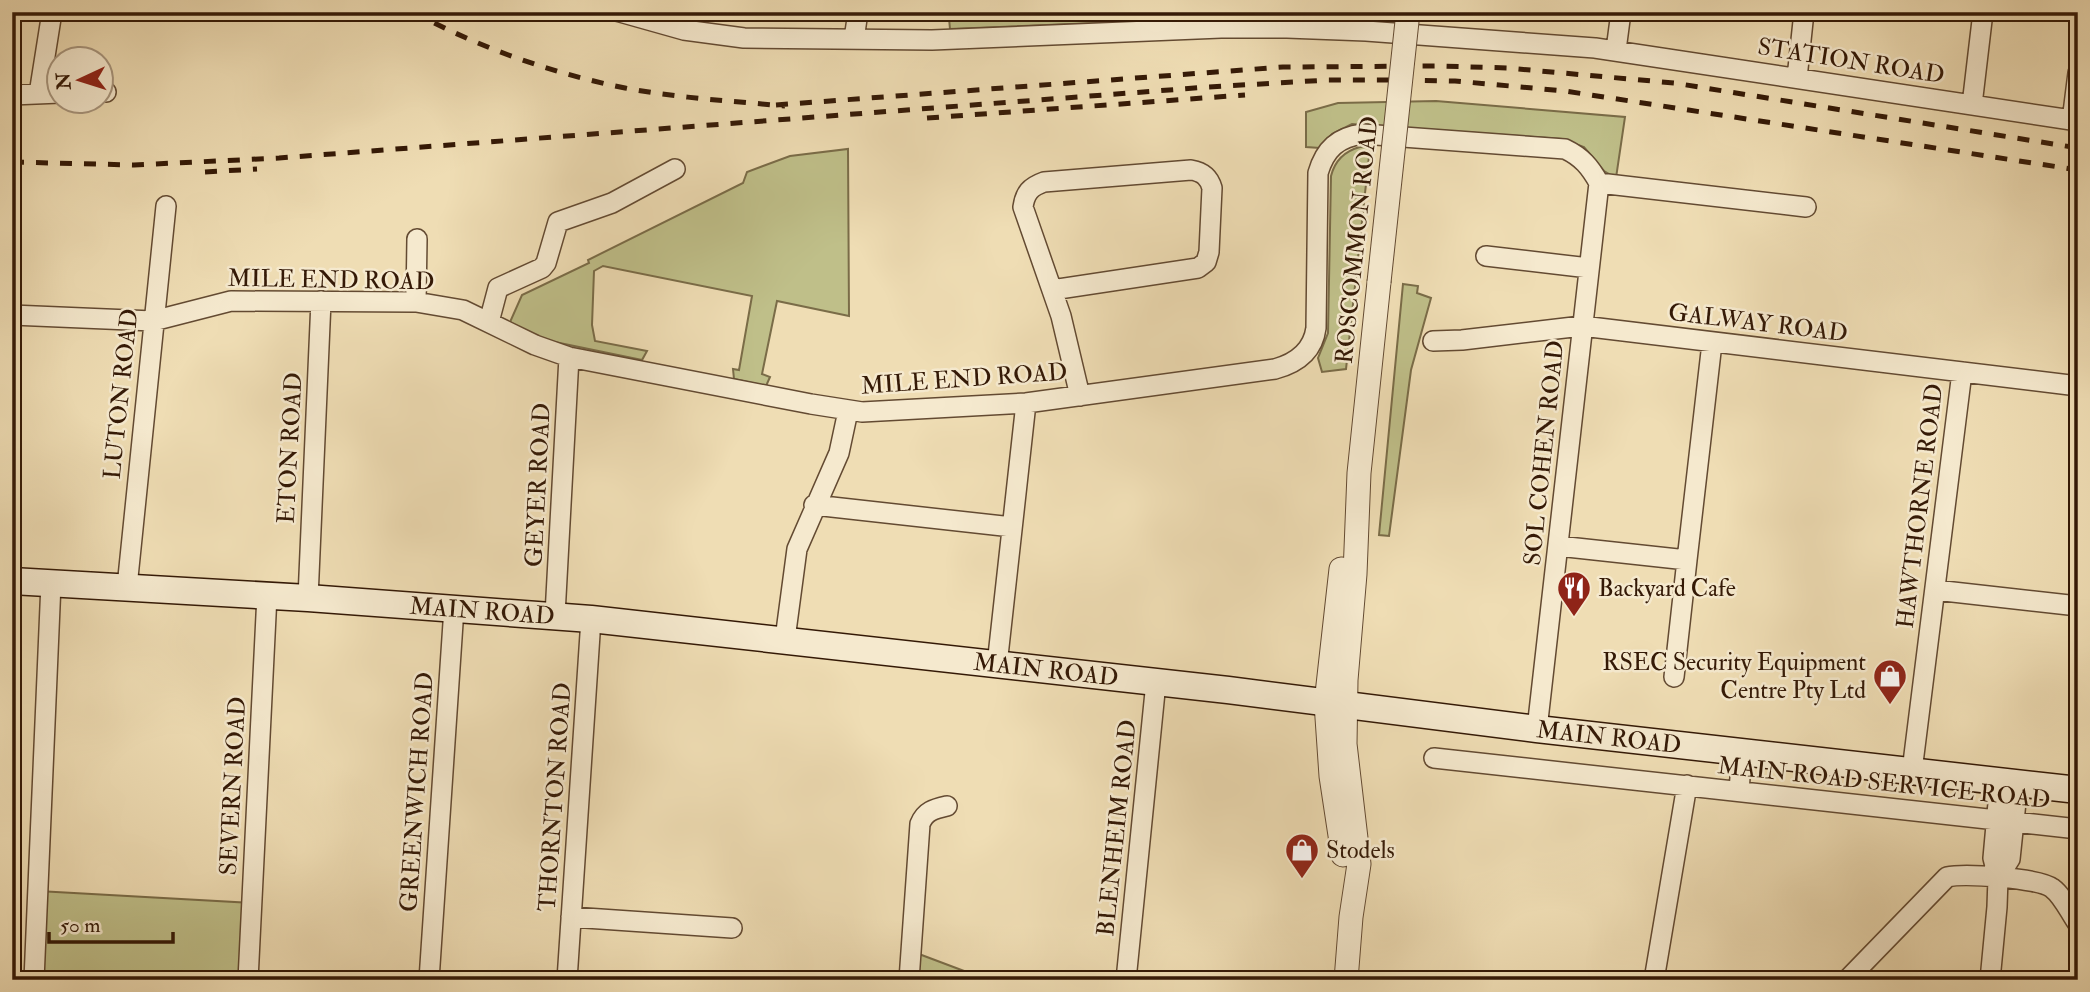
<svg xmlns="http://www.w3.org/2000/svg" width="2090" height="992" font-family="'IM FELL Double Pica',serif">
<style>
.green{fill:#bfbf89;stroke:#7a6c48;stroke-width:2}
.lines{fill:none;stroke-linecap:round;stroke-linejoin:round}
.minor-casing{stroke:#634a32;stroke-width:22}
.tertiary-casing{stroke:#634a32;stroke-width:25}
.secondary-casing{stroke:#341906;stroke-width:29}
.minor{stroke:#f5e9ce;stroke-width:19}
.tertiary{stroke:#f5e9ce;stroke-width:23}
.secondary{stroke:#f5e9ce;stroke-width:26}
.rail{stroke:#341906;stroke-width:5;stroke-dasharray:12 12;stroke-linecap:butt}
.tertiary-bridge-casing{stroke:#634a32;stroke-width:25;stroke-linecap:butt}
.tertiary-bridge{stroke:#f5e9ce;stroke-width:23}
.labels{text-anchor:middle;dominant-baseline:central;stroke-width:5;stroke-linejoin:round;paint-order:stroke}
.street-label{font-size:24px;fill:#341906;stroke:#f5e9ce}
.poi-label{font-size:24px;fill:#341906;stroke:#f5e9ce;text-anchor:start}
</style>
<rect width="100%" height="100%" fill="#efddb4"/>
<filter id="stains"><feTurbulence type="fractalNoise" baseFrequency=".00286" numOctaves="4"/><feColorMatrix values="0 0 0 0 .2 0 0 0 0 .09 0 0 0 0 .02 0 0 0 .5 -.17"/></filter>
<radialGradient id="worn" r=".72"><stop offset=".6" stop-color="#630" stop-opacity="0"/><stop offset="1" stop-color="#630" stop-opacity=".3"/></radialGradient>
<path class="green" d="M957,12H1384L1383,23L1268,16L950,29L949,18Z
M1436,101L1625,117L1616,178L1604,171L1584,147L1562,139L1352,124L1332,134L1320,148L1306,147V112L1338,103Z
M1360,147H1370L1346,369L1322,372L1318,358L1328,333L1331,176C1335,160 1345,151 1360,147Z
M848,149L849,316L777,301L762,374L770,377L766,386L734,379L733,369L739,370L752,296L603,266L594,271L592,325L595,341L647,351L642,360L550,341L536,337L510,322L522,295L589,263L588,260L743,183L747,172L790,156Z
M1403,284L1418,286L1417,293L1431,298L1411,370L1389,536L1379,535Z
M38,891L252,903L248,980H34Z
M911,951L988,980H909Z"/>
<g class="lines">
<g class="minor-casing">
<path id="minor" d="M620,12L684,30L744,38L932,40L1221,28H1287L1366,31L1595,48L2078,121
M854,39L858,12
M1616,50L1621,12
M1797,78L1804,12
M102,92H106
M39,94L52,12
M12,95L60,93
M1972,105L1983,12
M2072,121L2078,73
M1599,183L1806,207
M1486,256L1589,268
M1052,290L1198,268L1206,262L1209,252L1212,188C1209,177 1203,172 1191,170L1044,182C1030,187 1025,193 1023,207L1061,316L1080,396
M416,302L417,239
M12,315L153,321L231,301L416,302L463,310L535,345L569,357L811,404L862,412L1026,403L1275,369C1297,363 1313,351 1316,328L1318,173C1325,149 1338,137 1363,134L1565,149C1582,157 1590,167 1599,183
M489,322L498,288L542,268L546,263L558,222L612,203L675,169
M1433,341L1462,340L1582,326L2078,386
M814,505L1012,527
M1558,546L1687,560L1712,343
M127,587L166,206
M1935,590L2078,606
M308,598L321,301
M555,615L569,357
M785,639L797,549L839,453L848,411
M997,665L1026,403
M1674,677L1687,560
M1537,729L1599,183
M1434,758L2078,829
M1912,771L1962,372
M1739,791L1742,751
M1998,878L2010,859L2018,783
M571,917L732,928
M34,980L51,583
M248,980L267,595
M429,980L454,608
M567,980L591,619
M909,980L920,824C925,811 934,809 947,806
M1126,980L1156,682
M1654,980L1687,785
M1847,980L1947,877C1964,873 2039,878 2052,888C2063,896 2070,913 2078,924
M1990,980L1997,907L1998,878L1993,858L2000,781"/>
</g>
<g class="tertiary-casing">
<path id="tertiary" d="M1341,569L1326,703L1331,776L1343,855
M1346,980L1351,917L1359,864L1345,744L1346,680L1355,574L1359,473L1379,282"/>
</g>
<g class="secondary-casing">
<g id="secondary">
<path id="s1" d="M12,581L308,598L591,619L1228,690L1537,729L2078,790"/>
</g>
</g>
<use href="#minor" class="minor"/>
<use href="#tertiary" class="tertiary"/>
<use href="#secondary" class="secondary"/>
<path class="rail" d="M413,12C480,48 551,73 625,88C678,98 731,101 785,106
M776,105L1283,67L1441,66L1507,68L1674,83L2078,148
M927,118L1245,95
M12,162L134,165L279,158L1208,87L1328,80H1399L1455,81L1565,91L2078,170
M205,172L257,169"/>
<g class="tertiary-bridge-casing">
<path id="tertiary-bridge" d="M1379,282L1408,12"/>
</g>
<use href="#tertiary-bridge" class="tertiary-bridge"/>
</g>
<defs>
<g id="restaurant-pin" transform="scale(1.75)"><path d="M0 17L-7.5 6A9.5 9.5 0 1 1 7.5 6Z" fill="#8f2418" stroke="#f5e9ce"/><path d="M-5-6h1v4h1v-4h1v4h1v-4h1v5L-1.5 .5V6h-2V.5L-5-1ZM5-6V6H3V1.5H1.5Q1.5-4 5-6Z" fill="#fff"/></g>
<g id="shop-pin" transform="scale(1.75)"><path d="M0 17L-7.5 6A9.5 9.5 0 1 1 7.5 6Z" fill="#8f2418" stroke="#f5e9ce"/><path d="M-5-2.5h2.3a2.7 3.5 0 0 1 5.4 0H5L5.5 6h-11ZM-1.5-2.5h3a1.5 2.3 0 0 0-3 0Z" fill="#fff"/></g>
</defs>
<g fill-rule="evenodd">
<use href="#restaurant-pin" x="1574" y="588"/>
<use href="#shop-pin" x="1890" y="676"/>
<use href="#shop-pin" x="1302" y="850"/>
</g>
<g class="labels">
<g class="street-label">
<text transform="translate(1851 61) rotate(9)">STATION ROAD</text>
<text transform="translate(1357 240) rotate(-84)">ROSCOMMON ROAD</text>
<text transform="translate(331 280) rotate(1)">MILE END ROAD</text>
<text transform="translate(1758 323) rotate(7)">GALWAY ROAD</text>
<text transform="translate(964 379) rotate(-4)">MILE END ROAD</text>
<text transform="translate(121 394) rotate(-84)">LUTON ROAD</text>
<text transform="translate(290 448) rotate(-87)">ETON ROAD</text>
<text transform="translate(1544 453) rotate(-84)">SOL COHEN ROAD</text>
<text transform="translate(538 485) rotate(-87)">GEYER ROAD</text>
<text transform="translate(1920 506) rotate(-83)">HAWTHORNE ROAD</text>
<text stroke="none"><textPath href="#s1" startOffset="471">MAIN ROAD</textPath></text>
<text stroke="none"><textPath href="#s1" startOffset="1038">MAIN ROAD</textPath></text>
<text stroke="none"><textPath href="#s1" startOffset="1605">MAIN ROAD</textPath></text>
<text transform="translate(1884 783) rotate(6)">MAIN ROAD SERVICE ROAD</text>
<text transform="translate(233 786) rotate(-87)">SEVERN ROAD</text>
<text transform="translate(417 792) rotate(-86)">GREENWICH ROAD</text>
<text transform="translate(555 797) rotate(-86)">THORNTON ROAD</text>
<text transform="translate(1117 828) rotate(-84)">BLENHEIM ROAD</text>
</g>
<g class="poi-label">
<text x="1598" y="588">Backyard Cafe</text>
<text x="1866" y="662" text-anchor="end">RSEC Security Equipment<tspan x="1866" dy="28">Centre Pty Ltd</tspan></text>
<text x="1326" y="850">Stodels</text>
</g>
</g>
<rect width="2090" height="992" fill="none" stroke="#efddb4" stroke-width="42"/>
<rect x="14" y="14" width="2062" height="964" fill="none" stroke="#341906" stroke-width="3.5"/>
<rect x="21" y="21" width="2048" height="950" fill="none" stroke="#341906" stroke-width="2"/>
<g transform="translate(80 80) rotate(266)"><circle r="33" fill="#f5e9ce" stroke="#a8967e" stroke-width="2"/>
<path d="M0-5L12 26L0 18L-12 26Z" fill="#8f2418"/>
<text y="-10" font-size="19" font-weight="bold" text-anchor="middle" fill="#341906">N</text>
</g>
<path d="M49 932v10h124v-10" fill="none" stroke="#341906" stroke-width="3.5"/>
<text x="60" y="932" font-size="21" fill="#341906" stroke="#f5e9ce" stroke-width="5" paint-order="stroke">50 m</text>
<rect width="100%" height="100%" filter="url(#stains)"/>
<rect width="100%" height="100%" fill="url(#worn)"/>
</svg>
